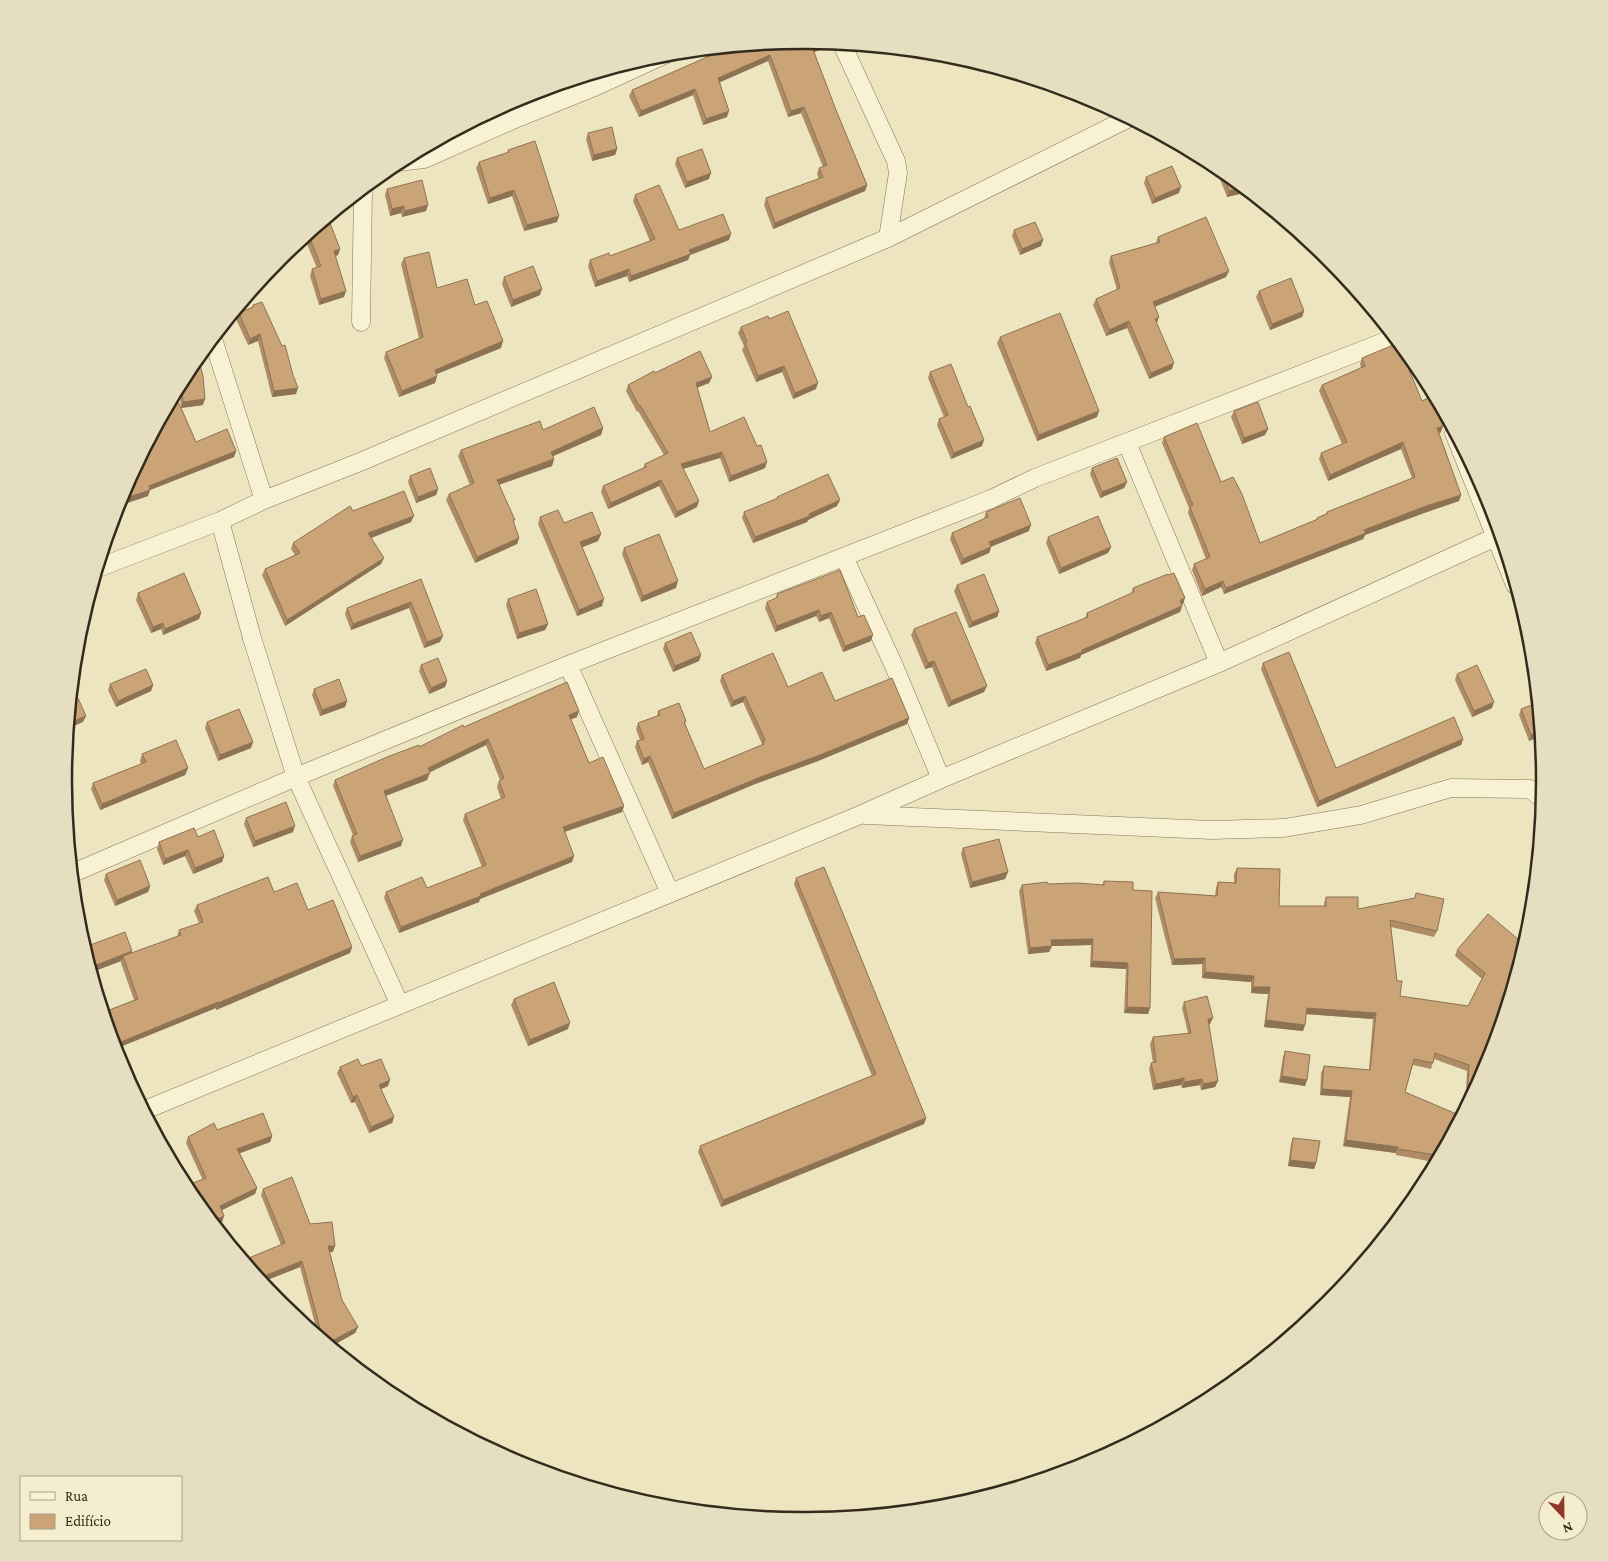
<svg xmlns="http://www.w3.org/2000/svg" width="1608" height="1561" font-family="'Crimson Pro',serif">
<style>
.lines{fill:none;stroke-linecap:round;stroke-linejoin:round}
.minor-casing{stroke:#857659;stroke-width:19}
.minor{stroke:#f8f1d3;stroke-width:18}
.wall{fill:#ae8d66}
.shaded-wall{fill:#8d7353}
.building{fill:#caa477;stroke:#8d7353}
.rim{fill:none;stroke:#352b1d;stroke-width:2.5}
</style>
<rect width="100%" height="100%" fill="#ece5c0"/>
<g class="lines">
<g class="minor-casing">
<path id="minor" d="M842,44L896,161L898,173L888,238
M398,162L424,159L515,119L592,88L666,54
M361,322L363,189
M213,339L264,500
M1454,433L1515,585
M1127,443L1219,663
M220,521L252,638L296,777L400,1005
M844,557L894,666L941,779
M98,568L220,521L264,500L360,462L888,238L1129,118
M568,665L670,893
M865,815L1212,830L1284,828L1361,815L1451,788L1530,789L1543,799
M73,873L296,777L568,665L991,499L1035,478L1394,338
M145,1110L860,815L941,779L1219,663L1500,535"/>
</g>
<use href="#minor" class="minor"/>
</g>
<path class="wall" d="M730,47L824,48L814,52L836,110L867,185L865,191L773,229L764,205L766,198L819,179L817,174L819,168L823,167L801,113L788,117L768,61L720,82L727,117L703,125L693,95L639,117L629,96L632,90Z
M588,133L617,149L615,155L592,161L586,139Z
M508,150L557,222L524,231L512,196L488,204L476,168L479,162L507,153Z
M677,158L709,179L685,188L675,164Z
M1214,164L1216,165L1248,192L1227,197Z
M1146,177L1179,193L1152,204L1144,183Z
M387,189L426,211L402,217L401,213L390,216L385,195Z
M635,195L679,230L729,240L690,255L688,260L629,282L627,276L595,287L588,266L590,260L610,256L650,241L633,201Z
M328,218L340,249L338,255L335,256L344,297L319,305L310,276L312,269L317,268L304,237Z
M1014,230L1043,240L1041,246L1020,255L1012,236Z
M1158,237L1226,277L1155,307L1156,323L1172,369L1149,379L1127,328L1106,336L1093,305L1096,299L1117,290L1109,262L1111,256L1156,243Z
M1307,240L1318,249L1312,252Z
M404,258L437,288L475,305L501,348L436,374L437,376L435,383L399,397L384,358L386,352L419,338L401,264Z
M504,277L540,295L511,307L502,284Z
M1259,291L1304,311L1302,317L1270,330L1256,297Z
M253,305L296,394L272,397L258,341L248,345L236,319L239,313L252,307Z
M769,319L816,389L793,399L782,372L756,382L742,350L744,346L738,333L741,327Z
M1000,337L1097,417L1037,441L997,343Z
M1362,358L1422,401L1441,432L1439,433L1461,495L1459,501L1424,513L1365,535L1363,539L1224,594L1221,587L1202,596L1192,570L1194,564L1206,559L1188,513L1189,508L1162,443L1164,437L1221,482L1260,543L1316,520L1317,518L1326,514L1327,512L1412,478L1401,449L1328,481L1319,459L1321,453L1342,444L1319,391L1322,385L1361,368L1360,364Z
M188,369L203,405L181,408L196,442L236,451L234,457L150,490L148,496L121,505L119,500L120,497L171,402L181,407L179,387Z
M930,372L982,446L951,459L937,425L939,419L944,417L928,378Z
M655,373L712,377L709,383L697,388L710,432L765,468L729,482L720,458L683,469L697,507L675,518L659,486L608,509L601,492L603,486L643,468L645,464L664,455L638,411L637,412L626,391L628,385Z
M1234,411L1265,435L1242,444L1231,417Z
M603,428L601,435L553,456L554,459L552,466L499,485L519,538L517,544L475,563L446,500L449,494L470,485L458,456L461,450L543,430Z
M1092,468L1127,482L1124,488L1100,498L1090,474Z
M410,476L438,489L436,495L416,503L408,482Z
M777,497L837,506L808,520L807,522L753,543L742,518L744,512L777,499Z
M353,511L411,522L371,538L381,564L285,626L262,575L265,569L295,555L291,549L293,543Z
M986,512L1029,531L991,547L989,553L961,565L950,539L952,533L984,519Z
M540,517L564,523L601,534L598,541L582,547L602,606L577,616L538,524Z
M1048,537L1111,547L1108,553L1059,574L1046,543Z
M624,548L676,588L641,602L622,554Z
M421,579L440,642L424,648L409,608L351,630L345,614L347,608Z
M957,585L999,611L997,617L969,628L954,591Z
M1133,588L1183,604L1182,605V606L1180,612L1081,655L1080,658L1046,671L1035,643L1037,637L1085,618L1087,613L1131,594Z
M138,593L201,613L199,619L163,635L161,629L151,633L136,600Z
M777,594L858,617L871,641L843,652L829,618L819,622L816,616L775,632L765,608L767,602L776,598Z
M508,599L548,624L545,630L517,639L506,605Z
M914,629L984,692L948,707L932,667L925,669L911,635Z
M665,643L701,655L699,661L673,672L663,649Z
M1263,663L1336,768L1463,739L1461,745L1317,807L1261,669Z
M421,665L447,681L445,687L429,694L419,671Z
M1457,674L1492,708L1472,717L1455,680Z
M722,675L788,687L835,701L909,718L907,724L818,761L755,784L672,819L648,762L642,765L635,747L637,741L640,740L636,729L638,723L657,716L658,711L686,721L685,724L704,769L761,746L762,744L743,702L731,707L720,681Z
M110,684L153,685L151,691L116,707L108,690Z
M314,689L347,701L345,707L320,716L312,695Z
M1521,709L1540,736L1529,741L1519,715Z
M577,717L571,719L589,763L624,806L622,812L565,832L572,862L480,899L479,902L399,933L384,898L386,892L427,888L482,867L463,820L465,814L501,799L497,787L499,781L500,780L486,745L429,773L427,780L386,796L401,846L358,862L350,842L352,836L353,835L333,786L335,780L419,747L464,727Z
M207,722L251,748L218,761L205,728Z
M142,754L188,768L185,775L100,810L91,789L93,783L141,764L140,761Z
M246,818L293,832L253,847L244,824Z
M198,837L224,856L222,862L193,874L185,856L163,865L157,849L159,842Z
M963,848L1008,872L1005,879L970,888L961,854Z
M1237,868L1279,906H1324V903L1326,897L1358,909L1415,898L1416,893L1437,931L1434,937L1391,927L1397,981L1400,996L1468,1006L1482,979L1455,956L1457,950L1488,914V1064L1465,1107L1467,1071L1434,1059L1431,1069L1413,1065L1405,1092L1459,1118L1434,1165V1162L1396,1155V1153L1343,1146L1350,1097L1320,1095L1321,1073L1324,1066L1369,1070L1373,1019L1306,1014L1305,1025L1303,1031L1264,1027L1268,994L1251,993V982L1202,978V964L1172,965L1155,898L1158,892L1215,896L1216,888L1218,882L1234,883V874Z
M106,874L150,886L148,892L115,906L104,880Z
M796,878L926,1118L924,1124L721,1207L698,1152L700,1146L872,1076L794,884Z
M1104,881L1133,890L1150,1008L1148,1014L1124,1013L1126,969L1090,967L1091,945L1052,946L1049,952L1028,954L1019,891L1022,885L1048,884L1102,885Z
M274,892L308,910L352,947L350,953L216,1010V1008L115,1049L104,1012L134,1000L121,963V961L92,972L132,951V953L177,937L179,930L199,923L194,911L197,905Z
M514,999L568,1029L528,1046L511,1005Z
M1184,1002L1210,1024L1208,1025L1218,1081L1215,1087L1201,1090L1200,1085L1182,1088L1181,1085L1153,1090L1149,1069L1151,1063H1153L1150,1044L1153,1037L1188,1033L1182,1008Z
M1285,1051L1307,1080L1305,1086L1279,1082L1283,1057Z
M361,1066L388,1086L381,1089L394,1117L392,1123L369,1133L355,1102L351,1103L337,1073L340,1067Z
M217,1130L272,1136L270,1142L240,1153L257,1188L255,1194L222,1210L224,1216L222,1222L186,1143L188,1137Z
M1293,1138L1316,1163L1314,1169L1288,1166L1291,1144Z
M263,1189L310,1224L333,1252H330L342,1300L358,1327L355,1333L332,1346L318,1335L300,1267L262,1282L247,1263L249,1258L281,1245L261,1195Z"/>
<path class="shaded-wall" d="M826,42L824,48L810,54L812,47Z
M770,55L768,61L716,84L718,78Z
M695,89L693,95L639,117L641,111Z
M804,107L801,113L788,117L791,111Z
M729,111L727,117L703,125L706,119Z
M617,149L615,155L592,161L594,155Z
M711,173L709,179L685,188L687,182Z
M867,185L865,191L773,229L775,223Z
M1181,187L1179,193L1152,204L1155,198Z
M1243,187L1248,192L1227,197L1229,191Z
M514,190L512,196L488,204L490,198Z
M428,205L426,211L402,217L405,211Z
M404,206L401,213L390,216L392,209Z
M559,216L557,222L524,231L527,225Z
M731,234L729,240L690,255L688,260L629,282L631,276L689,250Z
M1043,240L1041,246L1020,255L1022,249Z
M1314,246L1318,249L1312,252Z
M340,249L338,255L332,257L334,251Z
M629,269L627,276L595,287L597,281Z
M1229,271L1226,277L1151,308L1153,302Z
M542,289L540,295L511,307L513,300Z
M346,291L344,297L319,305L321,299Z
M1304,311L1302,317L1270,330L1272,324Z
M1159,317L1157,323L1155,319Z
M1129,321L1127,328L1106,336L1109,330Z
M260,334L258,341L248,345L250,339Z
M503,341L501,348L432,376L435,370Z
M1174,363L1172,369L1149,379L1151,373Z
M784,366L782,372L756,382L758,376Z
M437,376L435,383L399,397L402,391Z
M712,377L709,383L693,389L696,383Z
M818,383L816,389L793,399L795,393Z
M298,388L296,394L272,397L274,391Z
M205,399L203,405L181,408L183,402Z
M1099,411L1097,417L1037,441L1039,435Z
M1443,426L1441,432L1435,435L1437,428Z
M603,428L601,435L549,458L551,452Z
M1268,429L1265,435L1242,444L1244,438Z
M984,440L982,446L951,459L954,453Z
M1403,442L1401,449L1328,481L1330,475Z
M236,451L234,457L150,490L148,496L121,505L123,499L149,486Z
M722,452L720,458L679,470L681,464Z
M554,459L552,466L495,486L497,480Z
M767,462L765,468L729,482L731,476Z
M661,480L659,486L608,509L611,503Z
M1127,482L1124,488L1100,498L1102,492Z
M438,489L436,495L416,503L418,497Z
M1461,495L1459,501L1424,513L1365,535L1363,539L1224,594L1226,588L1364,530L1426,506Z
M840,500L837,506L808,520L807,522L753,543L755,537Z
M699,501L697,507L675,518L677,512Z
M414,516L411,522L366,540L368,533Z
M1031,525L1029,531L987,548L989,542Z
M601,534L598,541L578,549L580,542Z
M519,538L517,544L475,563L477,557Z
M991,547L989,553L961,565L963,559Z
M1111,547L1108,553L1059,574L1061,568Z
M384,558L381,564L285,626L287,620Z
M678,581L676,588L641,602L643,596Z
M1223,581L1221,587L1202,596L1205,589Z
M1185,598L1183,604L1178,606L1180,600Z
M604,599L602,606L577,616L579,610Z
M411,602L409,608L351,630L353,624Z
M1182,606L1180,612L1081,655L1080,658L1046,671L1048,665Z
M819,610L816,616L775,632L777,626Z
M999,611L997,617L969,628L972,622Z
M831,612L829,618L819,622L821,616Z
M201,613L199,619L163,635L165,629Z
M163,623L161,629L151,633L153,627Z
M548,624L545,630L517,639L519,633Z
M873,635L871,641L843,652L845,646Z
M443,636L440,642L424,648L427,642Z
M701,655L699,661L673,672L675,666Z
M934,661L932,667L925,669L928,663Z
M447,681L445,687L429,694L431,688Z
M153,685L151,691L116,707L118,701Z
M987,686L984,692L948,707L951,701Z
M745,696L743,702L731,707L733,701Z
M347,701L345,707L320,716L322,710Z
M1494,702L1492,708L1472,717L1474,711Z
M579,711L577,717L567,721L569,715Z
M86,716L83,722L69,728V723Z
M909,718L907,724L818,761L755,784L672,819L674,813L758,778Z
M1540,731V736L1529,741L1531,735Z
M488,739L486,745L425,774L428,768Z
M1463,739L1461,745L1317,807L1319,801Z
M253,742L251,748L218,761L220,755Z
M650,756L648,762L642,765L644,759Z
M188,768L185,775L100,810L102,804Z
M430,773L427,780L382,797L384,791Z
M624,806L622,812L560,833L563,827Z
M295,826L293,832L253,847L255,841Z
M403,840L401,846L358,862L360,856Z
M188,850L185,856L163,865L165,859Z
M224,856L222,862L193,874L195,868Z
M574,856L572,862L480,899L479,902L399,933L401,927L480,894Z
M1008,872L1005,879L970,888L972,882Z
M150,886L148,892L115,906L117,900Z
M1093,939L1091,945L1049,946L1051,940Z
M1052,946L1049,952L1028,954L1030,948Z
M352,947L350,953L216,1010L218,1003Z
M132,951L130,957L123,956L121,961L92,972L91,967Z
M1205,958L1202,964L1172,965L1174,959Z
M1092,961L1128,963L1126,969L1090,967Z
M1205,972L1254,976L1251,982L1202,978Z
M1253,987H1270L1268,994L1251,993Z
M218,1002L216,1008L115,1049V1047L116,1044Z
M1127,1007L1150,1008L1148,1014L1124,1013Z
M1307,1008L1376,1013L1373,1019L1305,1014Z
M1213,1018L1210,1024L1205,1026L1208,1019Z
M1266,1020L1305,1025L1303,1031L1264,1027Z
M570,1023L568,1029L528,1046L530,1040Z
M1282,1076L1307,1080L1305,1086L1279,1082Z
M1184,1078L1181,1085L1153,1090L1156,1084Z
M1202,1079L1200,1085L1182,1088L1184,1082Z
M390,1080L388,1086L377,1091L379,1085Z
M1218,1081L1215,1087L1201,1090L1204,1084Z
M1322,1089L1352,1091L1350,1097L1320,1095Z
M357,1095L355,1102L351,1103L353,1097Z
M394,1117L392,1123L369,1133L371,1127Z
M926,1118L924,1124L721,1207L723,1200Z
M272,1136L270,1142L235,1155L237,1149Z
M1346,1140L1398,1147L1396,1153L1343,1146Z
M1290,1160L1316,1163L1314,1169L1288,1166Z
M257,1188L255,1194L218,1212L220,1206Z
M224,1216L222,1222L215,1225L213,1222V1221Z
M328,1246H335L333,1252H326Z
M302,1261L300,1267L262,1282L259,1278Z
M358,1327L355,1333L332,1346L328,1343Z"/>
<path class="building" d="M804,40L825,42L812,47L836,110L867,185L775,223L766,198L823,177L819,168L827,165L804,107L791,111L770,55L718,78L729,111L706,119L695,89L641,111L632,90L730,47Z
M612,127L617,149L594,155L588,133Z
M535,141L559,216L527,225L514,190L490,198L479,162L509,152L508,150Z
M702,149L711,173L687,182L677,158Z
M1172,166L1181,187L1155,198L1146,177Z
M1221,169L1243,187L1229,191Z
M422,180L428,205L405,211L404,206L392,209L387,189Z
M659,185L679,230L723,214L731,234L689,250L691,254L631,276L629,269L597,281L590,260L609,253L610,256L655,239L635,195Z
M1206,217L1229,271L1153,302L1159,317L1155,319L1174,363L1151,373L1129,321L1109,330L1096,299L1120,288L1111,256L1160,242L1158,237Z
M328,218L340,249L334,251L346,291L321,299L312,269L321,266L308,234Z
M1035,222L1043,240L1022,249L1014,230Z
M429,252L437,288L467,279L475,305L487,301L503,341L435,370L437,376L402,391L386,352L423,337L404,258Z
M533,266L542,289L513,300L504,277Z
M1291,278L1304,311L1272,324L1259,291Z
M262,302L282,346L285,345L293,375L298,388L274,391L260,334L250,339L239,313L253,307V305Z
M788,311L818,383L795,393L784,366L758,376L745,343L747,342L741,327L768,316L769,319Z
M1060,313L1099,411L1039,435L1000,337Z
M1398,343L1422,401L1430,397L1443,426L1437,428L1461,495L1426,506L1364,530L1366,533L1226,588L1223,581L1205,589L1194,564L1210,557L1190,507L1193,505L1164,437L1197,423L1221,482L1233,477L1242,494L1260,543L1318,519L1317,518L1328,513L1327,512L1415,477L1403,442L1330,475L1321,453L1347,442L1322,385L1365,366L1362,358Z
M700,351L712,377L696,383L710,432L744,417L757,446L761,445L767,462L731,476L722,452L681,464L699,501L677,512L661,480L611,503L603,486L646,467L645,464L668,453L640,405L639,406L628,385L654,371L655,373Z
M198,358L203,376L205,399L183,402L181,382L188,369Z
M951,364L968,407L970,406L984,440L954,453L939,419L948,415L930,372Z
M177,399L196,442L227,429L236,451L149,486L150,490L123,499L121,494L171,402Z
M1258,402L1268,429L1244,438L1234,411Z
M594,407L603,428L551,452L554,459L497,480L515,520H513L519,538L477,557L449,494L474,483L461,450L540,421L543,430Z
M1117,458L1127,482L1102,492L1092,468Z
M430,468L438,489L418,497L410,476Z
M828,474L840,500L809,514L810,516L755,537L744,512L778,498L777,497Z
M404,491L414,516L368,533L384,558L287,620L265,569L300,553L293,543L350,506L353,511Z
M1020,498L1031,525L989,542L991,547L963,559L952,533L988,517L986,512Z
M558,510L564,523L592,512L601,534L580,542L604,599L579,610L540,517Z
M1098,516L1111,547L1061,568L1048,537Z
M659,534L678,581L643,596L624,548Z
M840,570L858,617L864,615L873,635L845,646L831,612L821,616L819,610L777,626L767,602L778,597L777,594Z
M184,573L201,613L165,629L163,623L153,627L138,593Z
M1174,573L1185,598L1180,600L1182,606L1082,650V652L1048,665L1037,637L1088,617L1087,613L1134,592L1133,588L1168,574L1169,575Z
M984,574L999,611L972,622L957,585Z
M421,579L443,636L427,642L411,602L353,624L347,608Z
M536,589L548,624L519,633L508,599Z
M956,612L987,686L951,701L934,661L928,663L914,629Z
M691,632L701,655L675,666L665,643Z
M1289,652L1336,768L1454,717L1463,739L1319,801L1263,663Z
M773,653L788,687L822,672L835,701L892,678L909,718L820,755L758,778L674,813L650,756L644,759L637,741L644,739L638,723L660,715L658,711L679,703L686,721L684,722L704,769L764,744L763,741L765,740L745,696L733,701L722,675Z
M438,658L447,681L431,688L421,665Z
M1477,665L1494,702L1474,711L1457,674Z
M146,669L153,685L118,701L110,684Z
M339,679L347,701L322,710L314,689Z
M567,682L579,711L569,715L589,763L603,757L624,806L563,827L574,856L480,894L481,896L401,927L386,892L422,877L427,888L486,865L465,814L505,797L499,781L504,778L488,739L428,768L430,773L384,791L403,840L360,856L352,836L357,834L335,780L387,757L419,745V747L463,725L464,727Z
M72,693L75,700L78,698L86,716L69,723Z
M1537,703L1540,731L1531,735L1521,709Z
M239,709L253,742L220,755L207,722Z
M176,740L188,768L102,804L93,783L146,762L142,754Z
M286,802L295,826L255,841L246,818Z
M194,828L198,837L214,830L224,856L195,868L188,850L165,859L159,842Z
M999,839L1008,872L972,882L963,848Z
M140,860L150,886L117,900L106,874Z
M824,867L926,1118L723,1200L700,1146L876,1074L796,878Z
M1237,868L1280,869L1279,906H1326V897H1358V909L1415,898L1416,893L1444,899L1437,931L1390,920L1397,981H1402L1400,996L1468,1006L1485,973L1457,950L1488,914L1524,944L1488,1064L1467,1103L1469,1065L1435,1053L1433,1063L1414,1059L1405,1092L1459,1115V1118L1436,1161V1155L1398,1149V1147L1346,1140L1352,1091L1322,1089L1324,1066L1370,1070L1376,1013L1307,1008L1305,1025L1266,1020L1270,987H1253L1254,976L1205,972V958L1174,959L1158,892L1217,896L1218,882L1236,883Z
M268,877L274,892L297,883L308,910L333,900L352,947L218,1003V1002L116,1044L107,1022L104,1012L138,999L123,956L181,935L179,930L203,922L197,905Z
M1104,881L1133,882V890L1152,891L1150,1008L1127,1007L1128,963L1092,961L1093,939L1051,940L1052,946L1030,948L1022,885L1047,882L1048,884L1077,883L1104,885Z
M125,932L132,951L91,967L85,947Z
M554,982L570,1023L530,1040L514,999Z
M1207,996L1213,1018L1208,1019L1218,1081L1204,1084L1202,1079L1184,1082V1078L1156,1084L1151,1063L1156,1062L1153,1037L1191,1033L1184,1002Z
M1285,1051L1310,1055L1307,1080L1282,1076Z
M358,1059L361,1066L381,1059L390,1080L379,1085L394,1117L371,1127L357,1095L353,1097L340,1067Z
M263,1113L272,1136L237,1149L257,1188L220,1206L224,1216L213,1221L214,1223L188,1192L185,1186L206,1178L188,1137L214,1123L217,1130Z
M1293,1138L1320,1141L1316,1163L1290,1160Z
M292,1177L310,1224L332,1222L335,1246H328L342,1300L358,1327L328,1343L323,1339L302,1261L259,1278L255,1273L249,1258L285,1243L263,1189Z"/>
<path d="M0 0H1608V1561H0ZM803 49H805A731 731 0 0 1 1536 780V781A731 731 0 0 1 805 1512H803A731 731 0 0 1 72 781V780A731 731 0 0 1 803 49Z" fill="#e5dec1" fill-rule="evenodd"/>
<path class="rim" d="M803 49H805A731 731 0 0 1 1536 780V781A731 731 0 0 1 805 1512H803A731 731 0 0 1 72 781V780A731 731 0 0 1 803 49Z"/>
<rect x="20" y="1476" width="162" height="65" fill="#f4eecf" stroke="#a8a088"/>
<rect x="30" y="1492" width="25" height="8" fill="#f8f1d3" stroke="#a8a088"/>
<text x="65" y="1501" font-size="15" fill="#352b1d">Rua</text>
<rect x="30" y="1514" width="25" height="15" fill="#caa477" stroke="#a8a088"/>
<text x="65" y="1526" font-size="15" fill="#352b1d">Edifício</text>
<g transform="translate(1563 1516) rotate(158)"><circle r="24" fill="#f4eecf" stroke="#a8a088"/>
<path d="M0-4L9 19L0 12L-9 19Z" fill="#92372a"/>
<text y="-8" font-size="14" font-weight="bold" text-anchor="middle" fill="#352b1d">N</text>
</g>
</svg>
